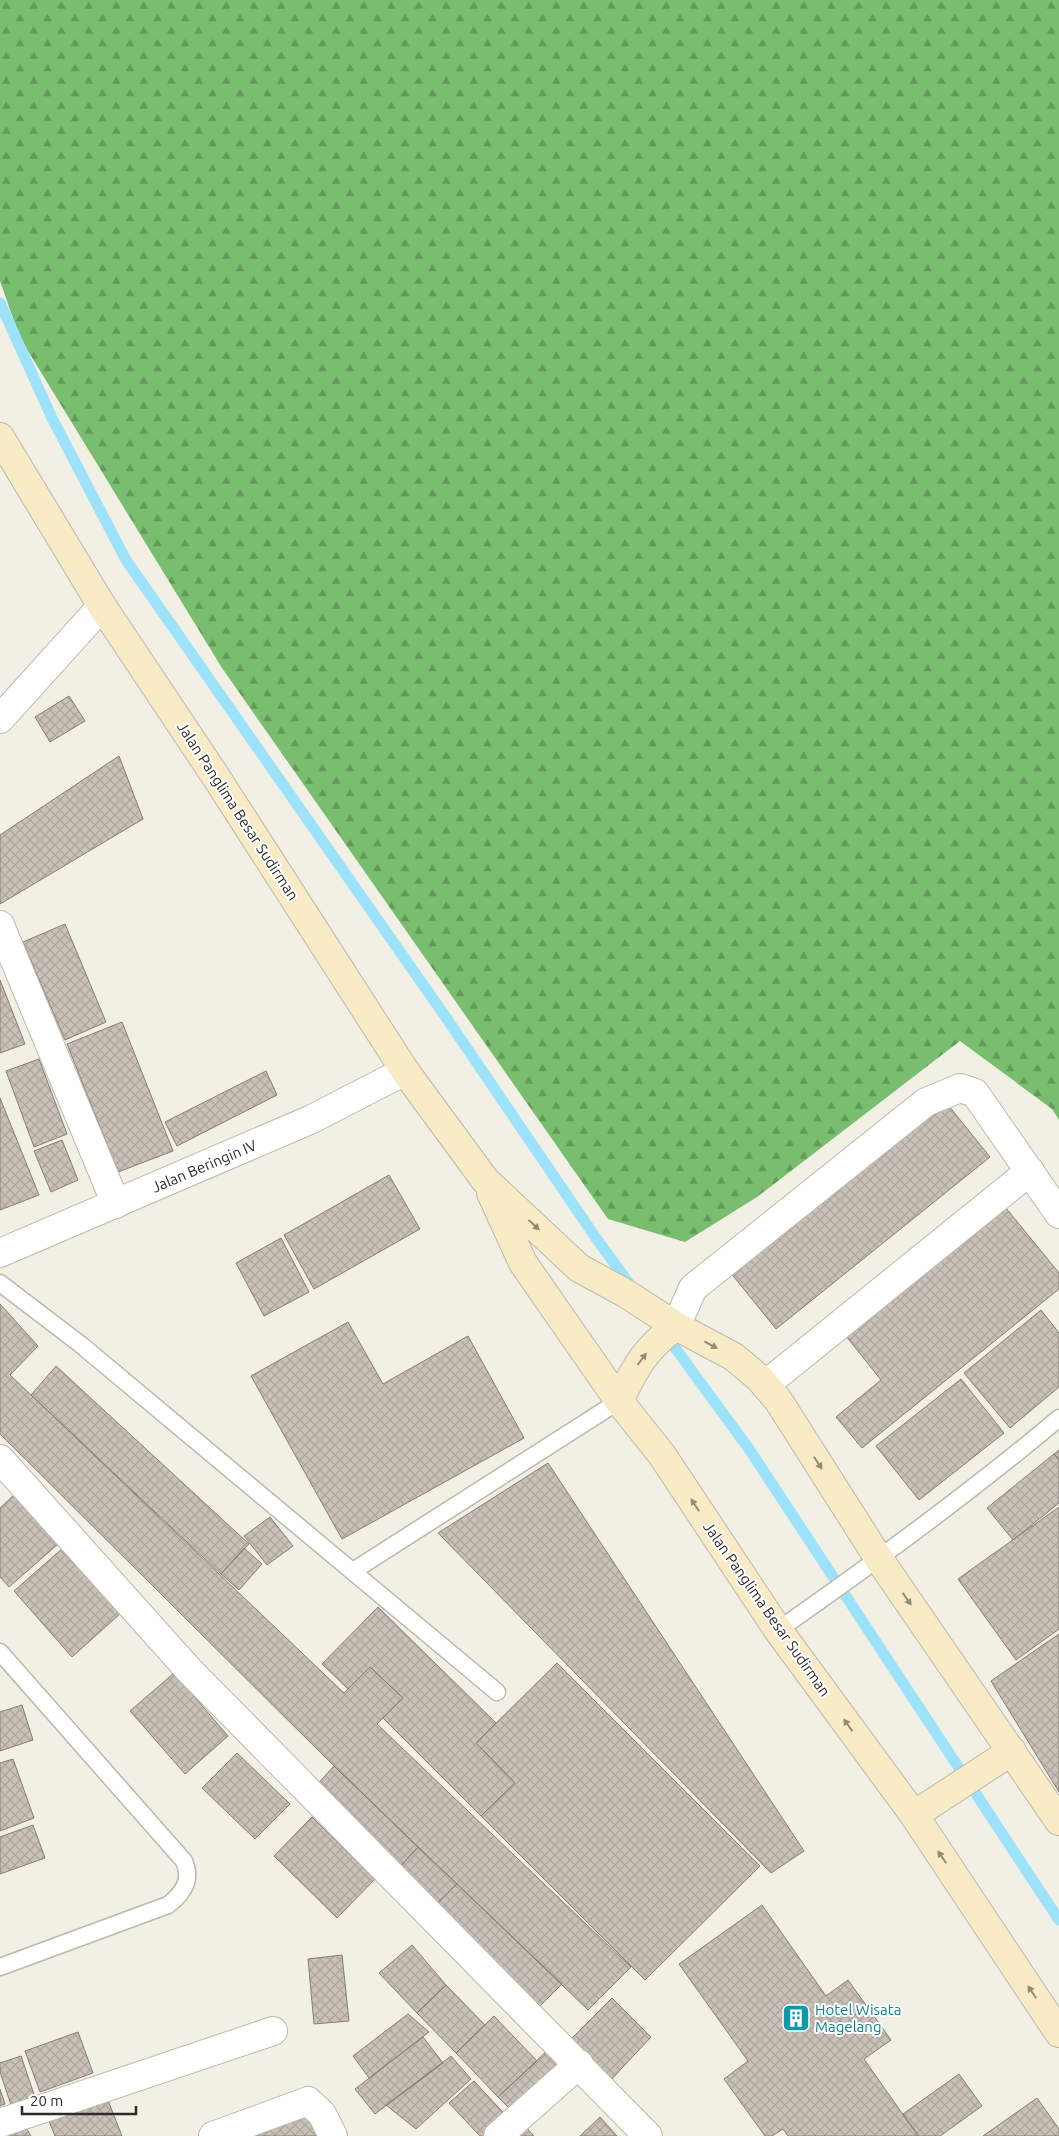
<svg xmlns="http://www.w3.org/2000/svg" width="1059" height="2136" font-family="Ubuntu,sans-serif">
<style>
.forest{fill:url(#forest-firs)}
.lines{fill:none;stroke-linecap:round;stroke-linejoin:round}
.stream{stroke:#9de2fb;stroke-width:11}
.building{fill:url(#building-cross-hatch);stroke:#877e77}
.service-casing{stroke:#bbb8ad;stroke-width:19}
.minor-casing{stroke:#bbb8ad;stroke-width:30}
.tertiary-casing{stroke:#bbb8ad;stroke-width:30}
.secondary-casing{stroke:#bbb8ad;stroke-width:30}
.service{stroke:#fff;stroke-width:16}
.minor{stroke:#fff;stroke-width:28}
.tertiary{stroke:#fff;stroke-width:28}
.secondary{stroke:#f8ebc5;stroke-width:28}
.oneway{fill:#928b76}
.labels{text-anchor:middle;dominant-baseline:central;stroke-width:4;stroke-linejoin:round;paint-order:stroke}
.street-label{font-size:15px;fill:#2c2b27;stroke:#fff}
.culture-label{font-size:15px;fill:#0d838f;stroke:#fff;text-anchor:start}
</style>
<defs>
<pattern id="forest-firs" width="22" height="20" patternUnits="userSpaceOnUse" patternTransform="scale(1.25)"><rect width="22" height="20" fill="#79bd6f"/><path d="M5 1l3.5 6h-7zM16 11l3.5 6h-7z" fill="#639a5b"/></pattern>
<pattern id="building-cross-hatch" width="8" height="8" patternUnits="userSpaceOnUse" patternTransform="scale(1.25)"><rect width="8" height="8" fill="#c9c0b7"/><path d="M0 0l8 8M0 8l8-8" fill="none" stroke="#ada59d"/></pattern>
</defs>
<rect width="100%" height="100%" fill="#f2efe4"/>
<path class="forest" d="M0,0H1059V1120L1052,1109L960,1041L757,1197L685,1242L608,1219L222,668L20,338L0,281Z"/>
<g class="lines">
<path class="stream" d="M0,303L52,418L126,560L447,1019L596,1238L633,1289
M665,1334L749,1449L1059,1920"/>
</g>
<path class="building" d="M69,696L85,721L50,742L35,717Z
M119,756L143,819L0,904V835Z
M65,924L106,1022L65,1040L23,942Z
M0,980L25,1044L0,1053Z
M122,1022L173,1151L118,1172L67,1044Z
M39,1059L67,1134L34,1147L6,1071Z
M266,1071L277,1095L177,1146L165,1122Z
M0,1098L39,1195L0,1210Z
M944,1100L990,1157L776,1329L730,1272Z
M62,1140L78,1180L51,1192L34,1151Z
M389,1175L420,1229L314,1289L284,1235Z
M1001,1202L1059,1273V1289L862,1448L836,1417L881,1380L842,1331Z
M281,1238L309,1292L264,1316L236,1263Z
M0,1304L38,1346L10,1375L344,1693L370,1667L403,1698L377,1724L631,1967L588,2010L334,1766L0,1434Z
M1041,1310L1059,1333V1387L1010,1428L964,1373Z
M348,1322L383,1384L468,1336L524,1438L342,1539L251,1376Z
M56,1366L249,1544L221,1574L31,1395Z
M961,1379L1004,1433L919,1500L876,1446Z
M1059,1450V1460L1054,1454Z
M1054,1454L1059,1460V1503L1013,1540L987,1508Z
M548,1463L804,1851L771,1873L438,1533Z
M14,1495L58,1544L9,1587L0,1577V1508Z
M1059,1507V1629L1016,1660L958,1579Z
M270,1517L293,1546L267,1565L244,1536Z
M63,1548L121,1613L72,1657L14,1591Z
M244,1548L262,1564L239,1590L221,1574Z
M378,1607L496,1723L476,1743L515,1783L481,1816L383,1718L403,1698L370,1667L348,1689L322,1664Z
M1059,1634V1792L991,1681Z
M557,1663L760,1866L645,1980L481,1816L515,1783L476,1743Z
M174,1673L228,1736L185,1774L130,1711Z
M22,1705L33,1740L0,1751V1712Z
M237,1753L290,1804L255,1839L202,1788Z
M13,1759L34,1818L0,1831V1763Z
M334,1766L418,1847L397,1870L313,1789Z
M312,1817L375,1879L337,1918L274,1856Z
M33,1825L45,1858L0,1874V1837Z
M418,1847L457,1884L435,1906L397,1870Z
M457,1884L562,1984L537,2009L435,1906Z
M762,1905L826,1996L848,1980L891,2040L864,2059L918,2136H788L783,2129L772,2136H765L724,2079L748,2061L679,1964Z
M412,1945L446,1985L417,2013L379,1973Z
M342,1955L349,2021L314,2024L308,1959Z
M446,1985L485,2025L456,2053L417,2013Z
M612,1998L651,2037L608,2083L567,2043Z
M408,2014L429,2032L369,2078L353,2056Z
M494,2016L537,2061L498,2097L456,2053Z
M78,2032L93,2073L40,2092L25,2051Z
M423,2037L443,2063L375,2114L355,2089Z
M550,2048L566,2066L515,2114L498,2097Z
M21,2056L37,2103L13,2111L0,2072V2063Z
M451,2056L471,2079L416,2129L386,2105Z
M959,2074L982,2106L940,2136H919L903,2114Z
M474,2081L511,2121L495,2136H480L449,2103Z
M0,2089L5,2104L0,2106Z
M106,2095L122,2136H55L47,2116Z
M1037,2098L1059,2129V2136H983Z
M303,2103L319,2136H245Z
M600,2117L617,2136H580Z
M22,2121L31,2136H0Z
M520,2121L534,2136H503Z"/>
<g class="lines">
<g class="service-casing">
<path id="service" d="M0,1283L80,1344L497,1692
M353,1571L619,1401
M778,1630C874,1563 969,1494 1059,1418
M0,1652L184,1861C192,1879 184,1893 168,1905L0,1967"/>
</g>
<g class="minor-casing">
<path id="minor" d="M0,719L102,606
M0,925L116,1204
M676,1326L693,1288L926,1102L960,1088L975,1093L1059,1214
M765,1385L1030,1171
M0,1459L189,1670L648,2136
M0,2123L273,2031
M213,2136L308,2101L322,2114L333,2136
M498,2136L579,2064"/>
</g>
<g class="tertiary-casing">
<path id="tertiary" d="M0,1253L312,1119L405,1071"/>
</g>
<g class="secondary-casing">
<path id="secondary" d="M0,437L102,606L218,780L405,1071L485,1180L579,1268L625,1293L676,1326L734,1357L759,1378L778,1400L879,1559L1059,1821
M491,1193L523,1263L619,1401L662,1455L778,1630L914,1815L1059,2033
M619,1401C636,1366 645,1349 676,1326
M914,1815L1012,1751"/>
</g>
<use href="#service" class="service"/>
<use href="#minor" class="minor"/>
<use href="#tertiary" class="tertiary"/>
<use href="#secondary" class="secondary"/>
</g>
<defs><path id="oneway-solid" d="M-6-.8H1V-3.2L6.5 0L1 3.2V.8H-6Z" transform="scale(1.25)"/></defs>
<g class="oneway">
<use href="#oneway-solid" transform="translate(534 1225) rotate(43)"/>
<use href="#oneway-solid" transform="translate(711 1345) rotate(28)"/>
<use href="#oneway-solid" transform="translate(642 1359) rotate(-53)"/>
<use href="#oneway-solid" transform="translate(818 1463) rotate(57)"/>
<use href="#oneway-solid" transform="translate(695 1505) rotate(-123)"/>
<use href="#oneway-solid" transform="translate(907 1599) rotate(55)"/>
<use href="#oneway-solid" transform="translate(848 1725) rotate(-126)"/>
<use href="#oneway-solid" transform="translate(942 1857) rotate(-124)"/>
<use href="#oneway-solid" transform="translate(1032 1992) rotate(-124)"/>
</g>
<defs>
<g id="building-square" transform="scale(1.4375)"><rect x="-9" y="-9" width="18" height="18" rx="4" fill="#0f9aa8" stroke="#fff"/><path d="M-4-6H4V6H1V3H-1V6H-4ZM-2.5-4.3h1.7v1.8h-1.7ZM.8-4.3h1.7v1.8H.8ZM-2.5-1h1.7V.8h-1.7ZM.8-1h1.7V.8H.8Z" fill="#fff"/></g>
</defs>
<g fill-rule="evenodd">
<use href="#building-square" x="796" y="2018"/>
</g>
<g class="labels">
<g class="street-label">
<text transform="translate(238 811) rotate(57)">Jalan Panglima Besar Sudirman</text>
<text transform="translate(204 1166) rotate(-23)">Jalan Beringin IV</text>
<text transform="translate(767 1609) rotate(55)">Jalan Panglima Besar Sudirman</text>
</g>
<g class="culture-label">
<text x="815" y="2009">Hotel Wisata<tspan x="815" dy="17">Magelang</tspan></text>
</g>
</g>
<path d="M22 2106v8h114v-8" fill="none" stroke="#2c2b27" stroke-width="2.5"/>
<text x="30" y="2106" font-size="15" fill="#2c2b27" stroke="#ffffff" stroke-width="4" paint-order="stroke">20 m</text>
</svg>
